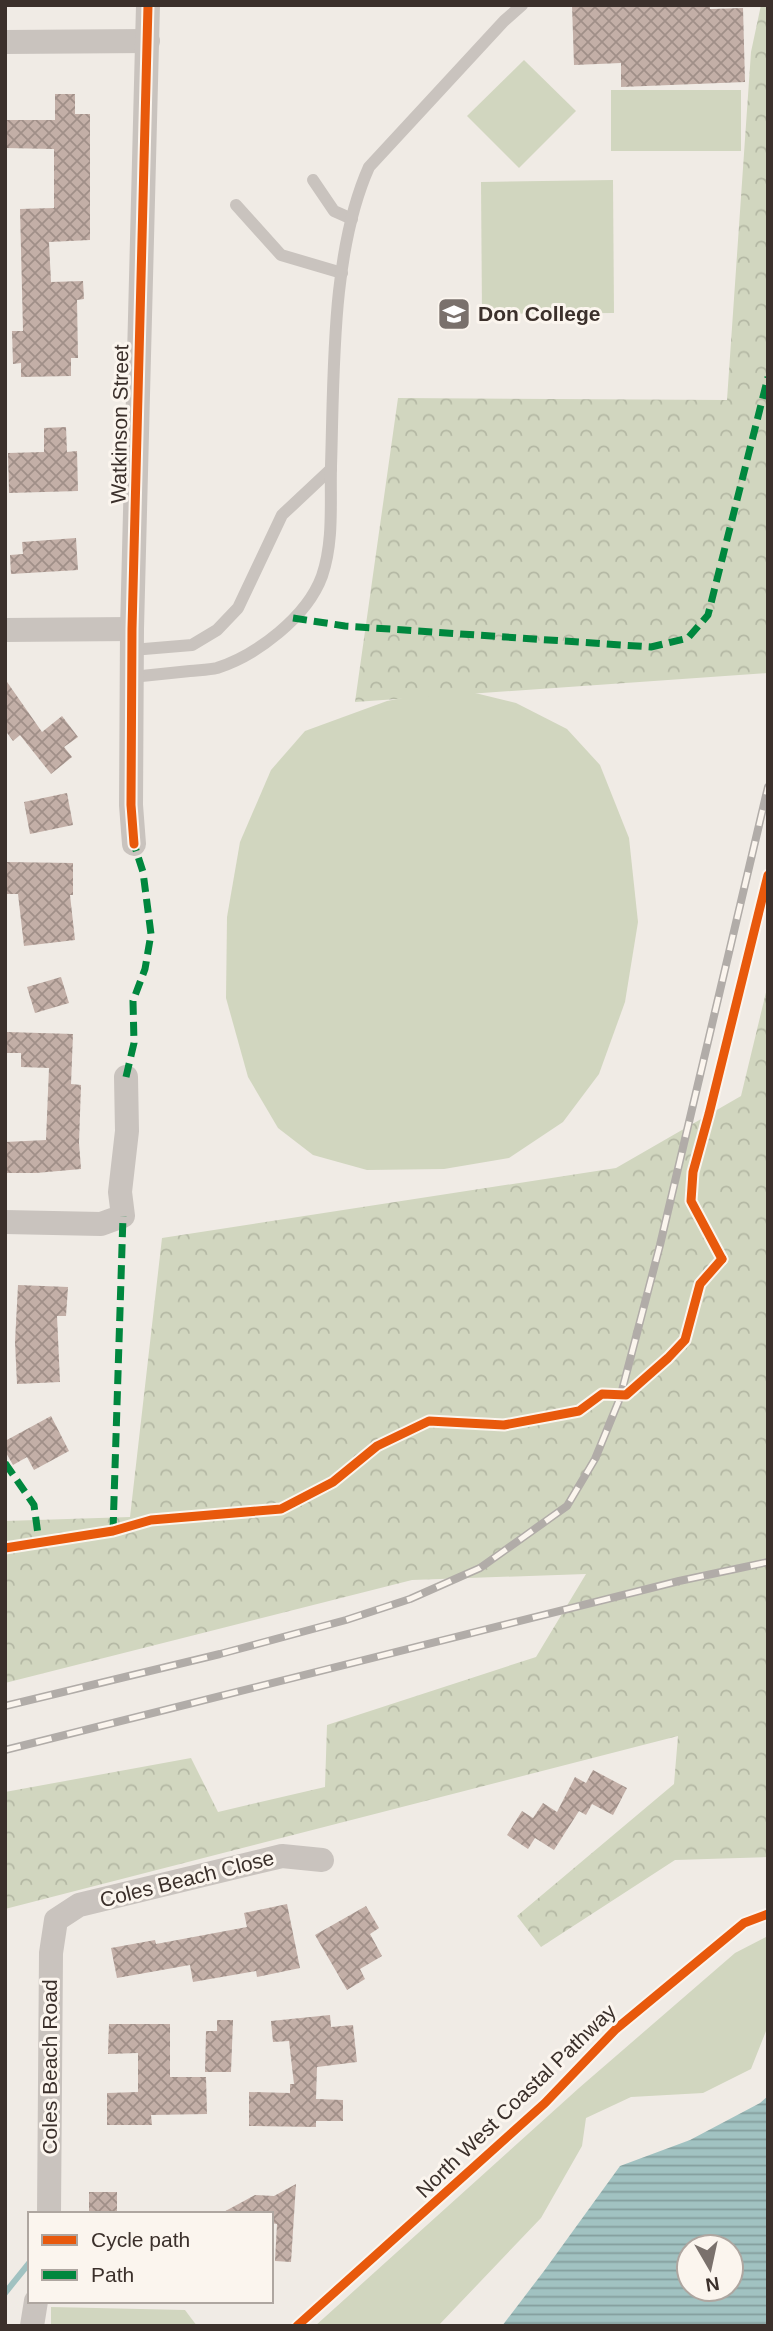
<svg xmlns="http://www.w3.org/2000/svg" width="773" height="2331" font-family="Helvetica,sans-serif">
	<defs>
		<pattern id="forest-crowns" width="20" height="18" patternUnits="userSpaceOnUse" patternTransform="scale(1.75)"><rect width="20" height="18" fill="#d1d6bf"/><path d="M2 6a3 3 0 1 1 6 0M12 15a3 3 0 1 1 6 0" fill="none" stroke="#b4b8a4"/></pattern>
		<pattern id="water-rules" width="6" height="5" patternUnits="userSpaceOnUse" patternTransform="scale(1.75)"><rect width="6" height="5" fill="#a1c2c1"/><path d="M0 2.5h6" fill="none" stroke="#849e9d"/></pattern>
		<pattern id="building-cross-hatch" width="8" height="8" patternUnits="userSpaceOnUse" patternTransform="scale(1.75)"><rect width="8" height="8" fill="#c3afa7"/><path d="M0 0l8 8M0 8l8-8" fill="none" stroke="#a08f88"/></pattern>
	</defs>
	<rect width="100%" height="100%" fill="#f0ebe5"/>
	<g fill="#d1d6bf">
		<polygon points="524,60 576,111 519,168 467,116"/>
		<rect x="611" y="90" width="130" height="61"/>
		<polygon points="613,180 614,313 482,314 481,182"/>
		<polygon points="434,692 475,693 516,703 567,729 600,765 629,838 638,922 625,1002 599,1074 563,1122 509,1158 444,1169 367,1170 313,1155 278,1128 248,1077 226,998 227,917 240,842 271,770 305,731 387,701"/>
		<polygon points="768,1936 768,2026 751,2069 703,2093 631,2097 586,2118 582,2146 541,2218 438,2326 315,2326 579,2088 735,1953"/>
		<polygon points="51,2307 185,2310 197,2326 51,2326"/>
	</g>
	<g fill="url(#forest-crowns)">
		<polygon points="761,5 768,5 768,673 355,702 398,398 727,400 751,52"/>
		<polygon points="768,984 768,1857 675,1860 541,1947 517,1916 674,1784 678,1736 5,1909 5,1792 191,1758 218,1812 325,1787 327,1725 536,1657 586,1574 412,1580 5,1683 5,1521 130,1517 162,1238 616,1168 741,1096"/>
	</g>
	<path fill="url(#water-rules)" fill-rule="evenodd" d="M768,2096V2326H502L544,2271L620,2166L690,2140L760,2103ZM689,2247H731V2289H689Z"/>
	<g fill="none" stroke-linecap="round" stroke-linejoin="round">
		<polyline stroke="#a1c2c1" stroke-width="6" points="5,2293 30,2262"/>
	</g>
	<g fill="url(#building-cross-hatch)">
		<polygon points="572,5 710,5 710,9 743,8 745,82 621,87 621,63 574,65"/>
		<polygon points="55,94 75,94 75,114 90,114 90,240 49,242 51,282 83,281 84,299 77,300 78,358 71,358 71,376 21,377 21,363 13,364 12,331 23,331 20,209 54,208 54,149 5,148 5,120 55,120"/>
		<polygon points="66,427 67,452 77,451 78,491 9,493 8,453 44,452 44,428"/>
		<polygon points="76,538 78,570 11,574 10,555 23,554 22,542"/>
		<polygon points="5,679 42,732 62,716 78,737 64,747 72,757 51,774 20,735 13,741 5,730"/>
		<polygon points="67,793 73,825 30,834 24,802"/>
		<polygon points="5,862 73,863 73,895 70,895 75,940 24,946 18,894 5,894"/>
		<polygon points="61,977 69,1003 35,1013 27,987"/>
		<polygon points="7,1032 73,1034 71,1084 81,1085 79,1143 81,1169 36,1173 5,1173 5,1142 46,1140 49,1068 21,1067 21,1053 7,1053"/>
		<polygon points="18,1285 68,1287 66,1316 57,1316 60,1382 17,1384 15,1342"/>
		<polygon points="51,1416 69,1451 34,1470 27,1457 13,1465 5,1451 5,1441"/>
		<polygon points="593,1770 627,1788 613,1815 592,1804 586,1815 579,1811 554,1850 535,1838 528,1849 507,1835 522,1811 533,1818 543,1803 557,1812 575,1777 586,1783"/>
		<polygon points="287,1904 300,1968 257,1977 256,1971 193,1982 190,1965 117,1978 111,1948 155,1940 156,1944 247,1927 244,1913"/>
		<polygon points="366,1906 379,1928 370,1934 382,1956 360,1969 365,1979 347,1990 315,1935"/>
		<polygon points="330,2015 331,2027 353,2025 357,2062 317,2067 316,2099 343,2100 343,2121 316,2121 316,2127 249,2126 249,2092 290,2093 290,2084 294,2084 289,2041 273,2042 271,2021"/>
		<polygon points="217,2020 233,2020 231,2072 205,2072 206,2031 217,2031"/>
		<polygon points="109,2024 170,2024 170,2077 206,2077 207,2114 151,2115 152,2125 107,2125 107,2093 138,2092 138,2053 108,2054"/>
		<polygon points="296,2184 291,2262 275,2261 277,2224 271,2223 271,2214 220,2214 255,2195 274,2196"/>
		<rect x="89" y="2192" width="28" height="22"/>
	</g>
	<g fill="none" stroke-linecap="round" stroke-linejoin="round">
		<g stroke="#c9c3be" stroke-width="12">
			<polyline points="313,180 334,211 352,219"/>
			<polyline points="236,205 281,255 342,273"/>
			<polyline points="132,650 192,645 217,630 238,608 282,515 331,469"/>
			<path d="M132,677C152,675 171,673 190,671C199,670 209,670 217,668C257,655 307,617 322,576C334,541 330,502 331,466C334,373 331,252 369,167L504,21L522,5"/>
		</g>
		<g stroke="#c9c3be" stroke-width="24">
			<polyline points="5,42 148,41"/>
			<polyline points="5,630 132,629"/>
			<polyline points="134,844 131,805 132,629 148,5"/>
			<polyline points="5,1222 101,1224 123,1216 120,1192 127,1131 126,1077"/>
			<polyline points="49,2214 51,1953 56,1920 79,1905 282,1856 322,1860"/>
			<polyline points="32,2326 36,2301"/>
		</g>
		<defs>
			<g id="rail">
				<polyline points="5,1706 220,1654 346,1620 410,1599 480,1568 567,1506 595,1459 620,1398 660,1245 768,787"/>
				<polyline points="5,1750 679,1581 768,1562"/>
			</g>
		</defs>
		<use href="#rail" stroke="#b1aca8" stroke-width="8"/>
		<use href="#rail" stroke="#fbf5ee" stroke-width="5" stroke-dasharray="16" stroke-linecap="butt"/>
		<g stroke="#00873e" stroke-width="7" stroke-dasharray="14 7" stroke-linecap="butt">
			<polyline points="293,618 345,626 651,647 688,638 708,615 768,377"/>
			<polyline points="126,1077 134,1043 133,1001 145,969 151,934 143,872 134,844"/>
			<polyline points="5,1463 34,1505 39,1542"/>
			<polyline points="113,1531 123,1216"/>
		</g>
		<defs>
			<g id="cycleway">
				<polyline points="134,844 131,805 132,629 148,5"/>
				<polyline points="722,1259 691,1201 693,1172 709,1114 768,875"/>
				<polyline points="5,1548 113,1531 151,1520 281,1509 333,1482 377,1446 429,1421 504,1425 579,1411 602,1394 626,1395 668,1358 685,1340 700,1284 722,1259"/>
				<polyline points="297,2326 545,2103 616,2029 744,1923 768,1914"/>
			</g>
		</defs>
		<use href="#cycleway" stroke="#fbf5ee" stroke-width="13"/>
		<use href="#cycleway" stroke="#e8590c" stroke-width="9"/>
	</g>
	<defs>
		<symbol id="school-square" viewBox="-11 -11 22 22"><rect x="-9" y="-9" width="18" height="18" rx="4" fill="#7a716c" stroke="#fbf5ee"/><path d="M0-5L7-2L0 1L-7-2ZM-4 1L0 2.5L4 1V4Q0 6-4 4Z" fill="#fff"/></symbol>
	</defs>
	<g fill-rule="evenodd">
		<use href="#school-square" x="435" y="295" width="38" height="38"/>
	</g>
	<g text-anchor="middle" stroke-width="6" stroke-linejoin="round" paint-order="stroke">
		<g font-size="21" font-weight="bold" fill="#3b302b" stroke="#fbf5ee" text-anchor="start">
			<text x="478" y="321">Don College</text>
		</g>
		<g font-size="21" fill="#3b302b" stroke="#fbf5ee">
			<text transform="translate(120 424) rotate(-89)" y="7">Watkinson Street</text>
			<text transform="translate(187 1879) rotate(-14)" y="7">Coles Beach Close</text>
			<text transform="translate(50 2067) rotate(-90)" y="7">Coles Beach Road</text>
			<text transform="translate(516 2101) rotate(-44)" y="7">North West Coastal Pathway</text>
		</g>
	</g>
	<rect width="773" height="2331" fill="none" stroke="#3b302b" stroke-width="14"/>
	<rect x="28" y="2212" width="245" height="91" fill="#fbf5ee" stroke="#aea6a0" stroke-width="2"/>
	<rect x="42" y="2235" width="35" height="10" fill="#e8590c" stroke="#aea6a0" stroke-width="2"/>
	<text x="91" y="2247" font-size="21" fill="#3b302b">Cycle path</text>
	<rect x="42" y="2270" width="35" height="10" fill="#00873e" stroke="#aea6a0" stroke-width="2"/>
	<text x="91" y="2282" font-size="21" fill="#3b302b">Path</text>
	<g transform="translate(710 2268) rotate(171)"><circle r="33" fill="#fbf5ee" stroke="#aea6a0" stroke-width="2"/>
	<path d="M0-5L12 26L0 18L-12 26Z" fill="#7a716c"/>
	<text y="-10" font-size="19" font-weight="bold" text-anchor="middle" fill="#3b302b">N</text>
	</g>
</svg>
